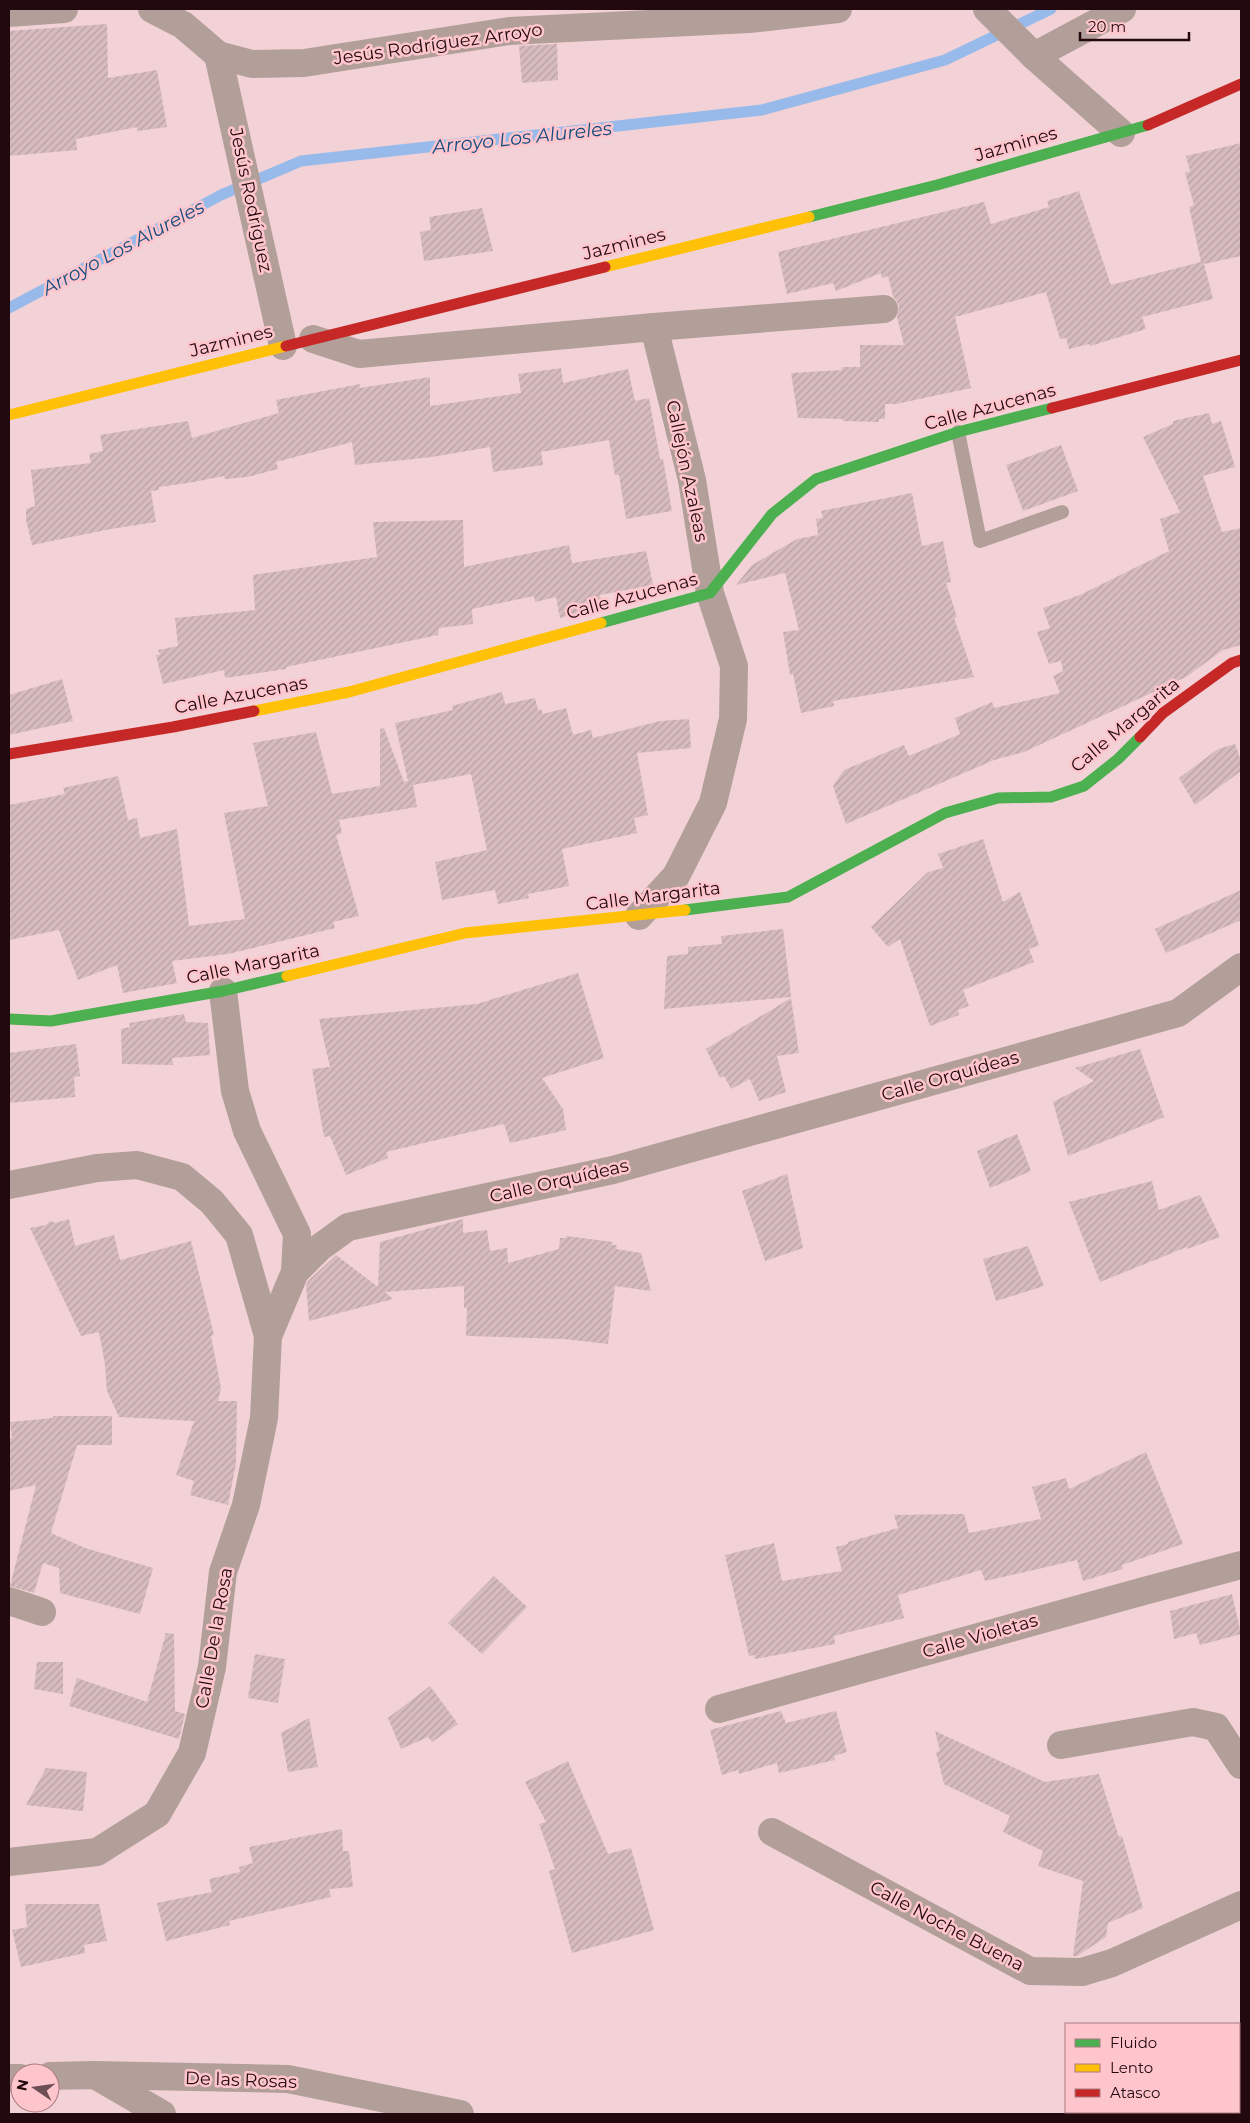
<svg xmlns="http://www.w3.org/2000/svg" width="1250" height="2123" font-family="Montserrat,sans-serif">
	<defs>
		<pattern id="building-hatch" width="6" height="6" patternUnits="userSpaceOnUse" patternTransform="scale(1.25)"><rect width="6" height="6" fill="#d7bcbf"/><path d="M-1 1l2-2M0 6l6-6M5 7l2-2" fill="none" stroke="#b8a0a3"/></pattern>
	</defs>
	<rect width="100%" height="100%" fill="#f2d2d6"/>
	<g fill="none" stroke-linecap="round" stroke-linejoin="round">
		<polyline stroke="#98baea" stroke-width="11" points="9,308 221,195 301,161 762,110 945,60 1051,9"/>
	</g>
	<g fill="url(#building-hatch)">
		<polygon points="107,24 108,78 157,70 167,127 137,131 137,127 76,139 77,150 9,156 9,31"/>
		<polygon points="557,44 558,80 522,83 519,46"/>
		<polygon points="1241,143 1241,256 1204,264 1213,299 1142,317 1146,329 1090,346 1089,344 1069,349 1066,338 1060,339 1046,292 955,317 971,388 896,404 885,404 885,419 879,419 879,422 843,421 843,419 798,418 791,373 842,370 842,367 860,367 860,345 904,345 897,317 899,307 897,301 893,296 888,276 882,278 881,273 836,291 833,283 787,294 778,252 984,202 991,224 1049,207 1047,201 1079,191 1111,285 1201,262 1189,207 1194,205 1185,173 1190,171 1186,156"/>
		<polygon points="482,208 493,251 424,261 420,232 431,230 429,217"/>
		<polygon points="561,368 563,383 628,369 635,401 649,398 660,459 663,459 672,511 626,519 619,475 615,475 609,440 541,452 543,465 493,472 490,447 432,457 355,465 352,442 276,462 278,469 247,477 225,479 224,476 188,483 159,487 159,490 151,491 156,522 111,529 32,545 26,520 26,509 35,506 31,470 91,463 89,454 103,451 100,435 188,421 192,438 279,413 276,400 360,384 360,388 430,377 430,406 521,393 518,374"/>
		<polygon points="1209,413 1212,424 1221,421 1235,467 1203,476 1222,532 1241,528 1241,645 1223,650 1186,677 1024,752 994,760 846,824 833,786 844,770 904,745 909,756 960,734 955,718 992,702 994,708 1060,693 1053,676 1063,671 1061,661 1049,664 1037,632 1050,628 1043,608 1080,595 1169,551 1160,519 1180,512 1143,437 1173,424 1173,421"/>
		<polygon points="1061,445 1078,491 1023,511 1006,465"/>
		<polygon points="912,493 922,546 943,541 951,582 946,583 957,617 954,618 974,677 833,701 834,706 801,713 793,674 790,675 783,632 799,630 785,573 736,585 752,565 797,539 818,535 816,519 823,518 821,511"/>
		<polygon points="463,520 464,567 569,545 572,563 646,551 653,585 600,595 602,607 560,618 556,597 535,602 534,596 472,609 473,624 439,628 438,635 286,667 286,669 225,678 224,670 163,684 156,655 160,655 158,650 178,646 175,618 255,610 253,575 377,557 373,522"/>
		<polygon points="62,679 73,721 9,735 9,695"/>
		<polygon points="502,692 505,704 535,698 538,710 541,709 543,714 566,708 573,735 591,730 593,738 660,721 689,719 691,748 637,753 648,815 634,818 637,833 562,849 569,886 528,894 529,898 498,904 495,890 442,900 435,862 487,850 471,774 413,785 417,807 339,820 342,833 336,835 359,916 333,922 335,928 228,954 172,961 177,983 123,993 117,965 78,980 59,930 9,940 9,805 65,794 63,788 118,776 128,820 137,818 140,838 177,829 189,926 245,919 224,813 268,806 253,743 316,732 332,794 380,786 380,729 384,728 404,782 408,781 395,723 453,710 452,706"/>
		<polygon points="1235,744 1241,761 1241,771 1195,805 1179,778 1218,749"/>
		<polygon points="983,839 1003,902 1020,892 1039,945 1029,949 1034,962 963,990 969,1006 958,1010 959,1015 930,1026 900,939 888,947 871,927 928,872 943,868 938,854"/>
		<polygon points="1241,890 1241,920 1166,953 1155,929"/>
		<polygon points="783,929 791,997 664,1009 667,956 688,954 688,947 722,944 721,936"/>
		<polygon points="578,973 604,1058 542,1078 563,1109 566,1130 510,1143 504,1124 386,1152 388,1158 346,1175 330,1136 324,1137 312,1069 330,1067 319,1019 477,1004"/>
		<polygon points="791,998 799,1053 777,1056 786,1092 759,1101 750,1079 731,1089 724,1076 720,1078 706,1049"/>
		<polygon points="184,1014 186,1022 208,1023 210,1055 172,1058 173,1065 122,1064 121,1029 130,1027 129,1023"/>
		<polygon points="76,1044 80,1076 74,1077 75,1097 9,1103 9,1053"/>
		<polygon points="1140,1049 1164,1117 1068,1156 1053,1102 1094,1081 1075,1068"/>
		<polygon points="1017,1134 1031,1171 990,1188 977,1151"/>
		<polygon points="787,1174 803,1248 765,1261 742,1191"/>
		<polygon points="1152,1181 1159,1210 1200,1195 1220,1237 1187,1249 1187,1247 1100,1282 1069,1202"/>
		<polygon points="69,1219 75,1246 114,1235 120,1260 191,1241 214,1335 211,1336 221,1388 218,1401 237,1401 236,1463 228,1505 190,1495 194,1481 176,1475 194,1421 119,1417 107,1391 105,1365 99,1332 81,1336 30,1228 46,1225 50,1221 56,1223"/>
		<polygon points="463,1219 463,1233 487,1230 490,1251 507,1248 508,1263 559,1249 560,1238 566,1238 566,1236 613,1242 612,1245 617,1245 616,1249 641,1253 651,1291 615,1286 608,1344 564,1339 466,1336 467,1308 464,1308 464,1286 385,1292 393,1299 309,1321 306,1285 308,1281 336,1255 378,1287 380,1242"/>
		<polygon points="1028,1246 1044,1286 996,1301 983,1259"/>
		<polygon points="53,1416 112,1416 112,1445 77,1445 51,1533 85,1548 153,1568 140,1614 60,1593 59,1568 43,1563 34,1593 10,1586 36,1485 9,1491 9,1439 12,1438 10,1422 53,1418"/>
		<polygon points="1146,1452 1183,1544 1122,1565 1123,1569 1083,1581 1077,1560 985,1581 981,1570 898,1595 904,1618 834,1636 835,1644 755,1659 754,1655 749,1656 725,1555 774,1543 782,1581 842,1571 836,1547 848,1544 848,1542 898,1528 894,1515 964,1514 969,1533 1041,1519 1032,1487 1066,1478 1069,1489"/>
		<polygon points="494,1576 527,1607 482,1654 448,1623"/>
		<polygon points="1232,1594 1241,1634 1200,1645 1196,1633 1174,1639 1170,1611"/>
		<polygon points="166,1633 174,1634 175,1711 185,1714 179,1739 69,1706 77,1678 147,1702"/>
		<polygon points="255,1654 285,1659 278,1703 248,1698"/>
		<polygon points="37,1662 63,1662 63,1694 34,1689"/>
		<polygon points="430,1686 458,1724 432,1742 428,1737 401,1749 388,1718"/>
		<polygon points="781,1711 786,1723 836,1711 847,1752 834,1756 835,1760 779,1773 777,1763 739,1774 738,1770 722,1775 710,1730"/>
		<polygon points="309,1718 318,1767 288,1772 281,1733"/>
		<polygon points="935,1731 1045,1782 1099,1774 1119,1837 1122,1836 1143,1908 1108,1923 1106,1937 1077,1956 1073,1956 1083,1881 1038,1866 1043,1851 1003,1832 1010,1816 944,1784 936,1752 940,1751"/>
		<polygon points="568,1761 608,1854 631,1848 654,1930 572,1953 549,1871 555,1869 539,1824 546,1822 525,1782"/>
		<polygon points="46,1768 87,1772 83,1811 26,1805"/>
		<polygon points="342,1829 343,1851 349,1851 353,1887 329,1889 331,1897 229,1921 230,1925 166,1941 157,1903 212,1892 209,1879 240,1872 239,1867 253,1863 249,1847"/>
		<polygon points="25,1904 99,1904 107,1941 84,1945 85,1953 21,1967 12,1930 27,1927"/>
	</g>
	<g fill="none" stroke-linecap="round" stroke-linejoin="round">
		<polyline stroke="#b29f99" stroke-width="14" points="958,432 980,541 1062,512"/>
		<g stroke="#b29f99" stroke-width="28">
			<polyline points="152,9 183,25 218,55 252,64 304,63 509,31 749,19 838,9"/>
			<polyline points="987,9 1034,56 1121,133"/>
			<polyline points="9,13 64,9"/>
			<polyline points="218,55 283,346"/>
			<polyline points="1034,56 1122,9"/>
			<polyline points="313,339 359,354 654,327 884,309"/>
			<polyline points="639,916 676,876 713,803 733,719 734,666 710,593 692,480 654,327"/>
			<polyline points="223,991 235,1091 247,1131 297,1234 295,1272"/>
			<polyline points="9,1185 97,1168 137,1165 182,1177 212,1202 239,1235 268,1336 264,1418 246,1505 223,1572 212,1667 192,1753 157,1814 97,1852 9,1862"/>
			<polyline points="268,1336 295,1272 319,1248 348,1227 613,1170 1178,1013 1241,967"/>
			<polyline points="9,1601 42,1612"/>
			<polyline points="719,1709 1144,1591 1241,1565"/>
			<polyline points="1061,1745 1193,1722 1216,1727 1241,1765"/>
			<polyline points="772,1832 1030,1971 1082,1972 1112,1963 1241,1905"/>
			<polyline points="50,2076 94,2075 288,2079 460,2114"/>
			<polyline points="98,2077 162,2114"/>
			<polyline points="9,2078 20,2078"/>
		</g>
		<g stroke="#4caf50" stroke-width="11">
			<polyline points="809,217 937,185 1148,125"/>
			<polyline points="601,623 710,593 772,514 816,479 958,432 1052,408"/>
			<polyline points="685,910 788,897 945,813 998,798 1051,797 1084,786 1118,759 1140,737"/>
			<polyline points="9,1019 51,1021 223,991 287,976"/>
		</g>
		<g stroke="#ffc107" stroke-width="11">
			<polyline points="605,267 809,217"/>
			<polyline points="9,415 286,346"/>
			<polyline points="254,711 349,692 601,623"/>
			<polyline points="287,976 465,933 685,910"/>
		</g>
		<g stroke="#c62828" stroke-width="11">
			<polyline points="1148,125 1241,84"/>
			<polyline points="286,346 605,267"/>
			<polyline points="1052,408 1241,360"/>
			<polyline points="1140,737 1163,713 1232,663 1241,660"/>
			<polyline points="9,754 173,727 254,711"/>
		</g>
	</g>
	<g text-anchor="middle" stroke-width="5" stroke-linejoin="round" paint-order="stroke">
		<g font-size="18" fill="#22090e" stroke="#ffc5cc">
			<text transform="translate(438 44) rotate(-8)" y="6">Jesús Rodríguez Arroyo</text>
			<text transform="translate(1016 144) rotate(-16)" y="6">Jazmines</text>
			<text transform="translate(251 200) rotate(78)" y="6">Jesús Rodríguez</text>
			<text transform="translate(624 244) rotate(-14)" y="6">Jazmines</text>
			<text transform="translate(231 341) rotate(-14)" y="6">Jazmines</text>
			<text transform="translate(990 407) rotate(-15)" y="6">Calle Azucenas</text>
			<text transform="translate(687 471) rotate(78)" y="6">Callejón Azaleas</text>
			<text transform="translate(632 596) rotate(-15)" y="6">Calle Azucenas</text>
			<text transform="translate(241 695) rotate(-11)" y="6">Calle Azucenas</text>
			<text transform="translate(1125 725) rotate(-40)" y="6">Calle Margarita</text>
			<text transform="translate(653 896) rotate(-7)" y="6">Calle Margarita</text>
			<text transform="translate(253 964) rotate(-12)" y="6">Calle Margarita</text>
			<text transform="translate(950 1076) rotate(-16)" y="6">Calle Orquídeas</text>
			<text transform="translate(559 1181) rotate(-13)" y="6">Calle Orquídeas</text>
			<text transform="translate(980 1636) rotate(-16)" y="6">Calle Violetas</text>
			<text transform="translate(214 1638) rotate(-80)" y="6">Calle De la Rosa</text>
			<text transform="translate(947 1926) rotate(28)" y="6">Calle Noche Buena</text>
			<text transform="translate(241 2080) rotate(2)" y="6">De las Rosas</text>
		</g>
		<g font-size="19" font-style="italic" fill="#134c80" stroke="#ffc5cc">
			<text transform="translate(522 137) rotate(-6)" y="7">Arroyo Los Alureles</text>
			<text transform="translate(123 247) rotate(-28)" y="7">Arroyo Los Alureles</text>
		</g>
	</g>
	<rect width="1250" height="2123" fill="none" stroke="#22090e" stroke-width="20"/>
	<rect x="1065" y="2023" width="175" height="90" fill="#ffc5cc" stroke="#a77a80"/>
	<rect x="1075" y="2039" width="25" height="8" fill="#4caf50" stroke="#a77a80"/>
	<text x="1110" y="2048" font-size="15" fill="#22090e">Fluido</text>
	<rect x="1075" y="2064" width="25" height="8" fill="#ffc107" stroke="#a77a80"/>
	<text x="1110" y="2073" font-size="15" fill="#22090e">Lento</text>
	<rect x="1075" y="2089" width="25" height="8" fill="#c62828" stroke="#a77a80"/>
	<text x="1110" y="2098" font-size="15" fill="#22090e">Atasco</text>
	<g transform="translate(35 2088) rotate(283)"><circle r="24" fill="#ffc5cc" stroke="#a77a80"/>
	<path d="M0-4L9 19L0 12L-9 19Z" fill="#6b4f54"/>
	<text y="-8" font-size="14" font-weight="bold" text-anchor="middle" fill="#22090e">N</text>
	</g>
	<path d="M1080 32v8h109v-8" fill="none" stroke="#22090e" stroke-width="2.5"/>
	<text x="1088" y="32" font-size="15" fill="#22090e" stroke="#ffc5cc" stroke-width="4" paint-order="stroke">20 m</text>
</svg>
